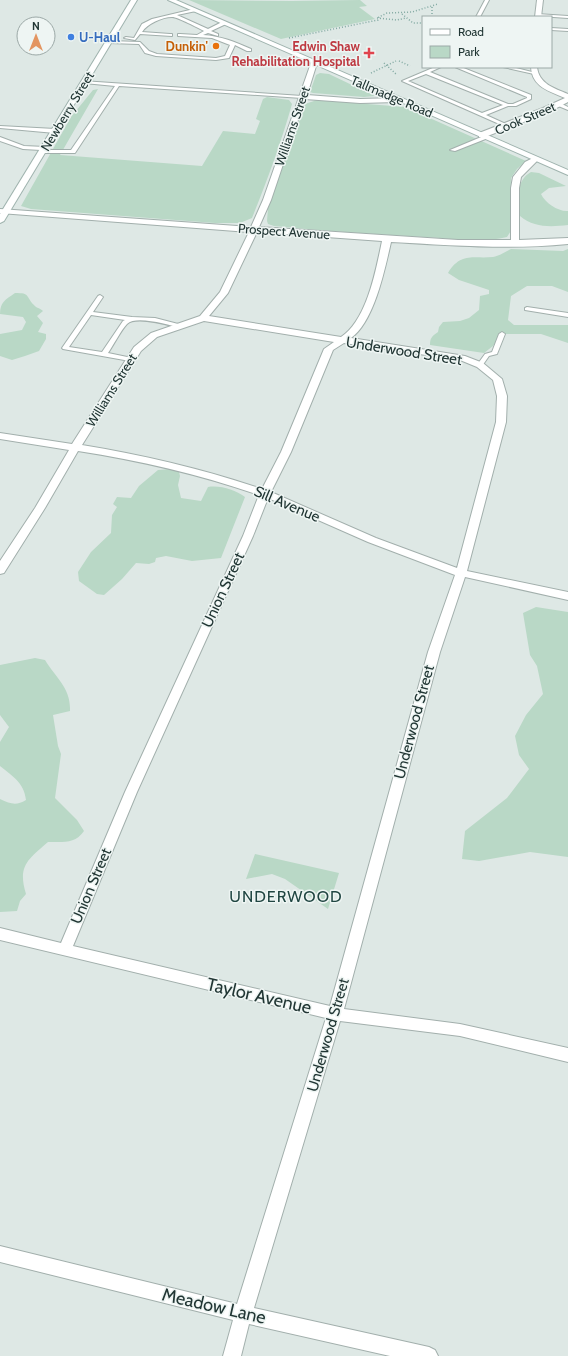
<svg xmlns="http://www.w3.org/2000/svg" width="568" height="1356" font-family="Cabin,sans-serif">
	<rect width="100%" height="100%" fill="#dee8e5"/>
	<g fill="#b9d8c6">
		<polygon points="189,0 292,1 360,0 367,6 359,7 375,19 281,39"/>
		<polygon points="320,73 329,74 375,96 364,97 313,93 310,92 316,75"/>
		<path d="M98,89L60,155L202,166L223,131L255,134L260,121L256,119L263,99L267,97L289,100L292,104C281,143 267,181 252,218L240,223H215L31,209L21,206L71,117L93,90Z"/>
		<path d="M317,100L405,107L526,161L517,169L511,178L510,201L512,229L507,237C480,244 451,238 424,237C374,234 324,231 274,226L268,224L267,221L268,208L305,104Z"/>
		<path d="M531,172L539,173L566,186L549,188L541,194C545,203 559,212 568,211V225C551,227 534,228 520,216C516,202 516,180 531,172Z"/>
		<path d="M511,249L563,251L568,249V292L552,286H527L511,296L508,320L514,325H568V343L541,334H502L493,346L484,353L430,345C430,338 432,336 438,332L439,327L443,322L460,321L469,318L479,310L480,296L489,294V290L459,280L448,273C461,252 473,259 493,257C499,256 505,252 511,249Z"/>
		<path d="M15,293C31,293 25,296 34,305C36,308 40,308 43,311L37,316L43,323L38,332L46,334V339L39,351L25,356L12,360L0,356V334L22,330L26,322L23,317L0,314C0,302 5,300 15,293Z"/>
		<path d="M170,469L179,472L180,476L178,485L181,498L201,501L208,487C221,485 235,490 245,497L221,558L192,561L166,556L156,558L155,562L149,564L136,563L122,579L104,595L97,594L79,581L78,572L91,552L111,533L112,515L117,507L113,504L117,497L131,498L139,486L158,470Z"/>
		<polygon points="536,607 568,612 568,857 530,852 479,861 462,859 465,831 507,798 529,769 519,755 515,736 526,715 543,694 537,666 530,655 523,613"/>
		<path d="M35,658L45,660C56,678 71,688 70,711L53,715L58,746L61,754L55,798L77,820L84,831C75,844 63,842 48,842C29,859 17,865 26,894L20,901L17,911L0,912V799C11,804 16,806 26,800C24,782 12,776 0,766V742L9,727L0,715V665Z"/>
		<polygon points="255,854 339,873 328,909 285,879 272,874 246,879"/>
	</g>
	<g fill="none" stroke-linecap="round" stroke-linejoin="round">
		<defs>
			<g id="lane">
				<polygon points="485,0 489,0 480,17 476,17"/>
				<path d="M194,9H196V11L177,15L208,29L222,22H226V24L211,31L218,34V36L208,33L203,35C221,36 235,42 251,49V51H247L235,45L229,58L216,60L156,56L145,53L139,44L109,43L107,42L109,41L140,42L149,51L157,54L216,58L225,56L230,45L212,38L178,36V34H180L197,35L204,31C198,28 178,17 172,17C162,17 147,24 142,32L170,34H172V36L140,34L135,40L124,38L126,37L134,38L142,24L152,19Z"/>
				<polygon points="537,14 568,16 568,18 539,16 537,16"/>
				<polygon points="551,28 568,29 568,31 551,30"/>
				<path d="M435,67H441L430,72L508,104H513L527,98V97L455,67H461L531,95V99L516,106H508L486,115L508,125V127H506L402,81ZM426,74L503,105L482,113L408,81Z"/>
				<polygon points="503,67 512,67 536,73 534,74"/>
				<polygon points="82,81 302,96 304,97 302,98 119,86 75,153 43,153 41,152 41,150 23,149 0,141 0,137 24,146 45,147 47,150 71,150 115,86 84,83 82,83"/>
				<polygon points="556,103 560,103 568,107 568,110 556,105"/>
				<polygon points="0,126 55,129 58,131 55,133 0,128"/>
				<polygon points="486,135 488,136 488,138 455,151 450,150"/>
				<path d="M100,295L103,297L93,312L132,317L155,318L182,325L183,326L180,328C169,325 136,315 127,324C121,330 113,346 108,353L132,358L133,359L130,361L63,349L62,348L98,296ZM91,315L125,320L123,321L102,352L69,347Z"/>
				<polygon points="527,307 568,313 568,317 525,310 525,308"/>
				<polygon points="502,332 505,334 497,354 489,356 482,366 478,366 477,365 485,354 492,352 499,334"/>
			</g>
			<g id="street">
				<polygon points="537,0 543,0 541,17 535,17"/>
				<path d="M314,61L317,63L307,95L360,99L397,98L401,100L397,102L360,103L305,99L271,200L259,227L458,240H511V188L513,177L525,162L535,157L539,159L521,177L519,188V240L568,238V244C509,250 449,245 391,242C385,269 374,322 351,338L465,356L483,363L502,379L507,396L506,422L467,571L568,592V600L465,577L440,652L344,1009L460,1024L568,1048V1062L460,1036L340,1021L254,1308L429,1347L435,1350L438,1356H390L249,1324L241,1356H223L233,1320L0,1262V1246L237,1304L326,1018L0,940V928L61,943L125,792L243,536L259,495C198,474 142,461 78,451L45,508L4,573L0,574V561L35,508L69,450L0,439V433L72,444L134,347L151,333L200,316L220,292L249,232L0,213V209L251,227L263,200L311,63ZM257,232L382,241C376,270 367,320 341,337L209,316L228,293ZM204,321L334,342L324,349L281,452L262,489C203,469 143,455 82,445L141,351L157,337ZM344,343L460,360L477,367L493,380L497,396L496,422L457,568L376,538L271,492L291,452L333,350ZM268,498L368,542L455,575L428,652L330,1006L73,946L137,792L253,536Z"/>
				<path d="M531,67H537C539,84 554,88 568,94V102L549,112L485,137H479V133L543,108L565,98C549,91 532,87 531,67Z"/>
			</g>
			<g id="secondary">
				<polygon points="131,0 137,0 4,221 0,223 0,214"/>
				<polygon points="168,0 176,0 568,170 568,175"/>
			</g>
		</defs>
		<use href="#lane" stroke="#a2afac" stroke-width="2"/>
		<use href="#street" stroke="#a2afac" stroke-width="2"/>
		<use href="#secondary" stroke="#9fb3ae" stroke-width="2"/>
		<g stroke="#82a9a2" stroke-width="1.5" stroke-dasharray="1 2" stroke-linecap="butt">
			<polyline points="432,7 432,17"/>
			<polyline points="402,14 413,23 423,23"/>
			<polyline points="377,18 397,20 406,18"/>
			<polyline points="289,38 378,20 379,17 387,13 412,12 438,4"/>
			<polyline points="399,61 410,66"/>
			<polyline points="384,63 397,75"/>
			<polyline points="371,73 396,61"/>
		</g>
		<use href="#lane" fill="#fff" fill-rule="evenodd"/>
		<use href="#street" fill="#fff" fill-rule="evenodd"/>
		<use href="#secondary" fill="#fff" fill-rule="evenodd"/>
	</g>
	<circle fill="#3f7fe0" stroke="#eef5f3" stroke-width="1.5" cx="71" cy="37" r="4"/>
	<circle fill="#e8710a" stroke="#eef5f3" stroke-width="1.5" cx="216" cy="46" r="4"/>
	<path fill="#e0444e" stroke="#eef5f3" stroke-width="1.5" d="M367 47h4v4h4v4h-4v4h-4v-4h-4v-4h4z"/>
	<g text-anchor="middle" stroke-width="3" stroke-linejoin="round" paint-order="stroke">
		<g font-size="13" font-weight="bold" fill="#366cbe" stroke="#eef5f3" text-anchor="start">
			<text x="79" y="42">U-Haul</text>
		</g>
		<g font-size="13" font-weight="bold" fill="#c56008" stroke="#eef5f3" text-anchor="end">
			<text x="208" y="51">Dunkin'</text>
		</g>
		<g font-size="13" font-weight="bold" fill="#be3a42" stroke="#eef5f3" text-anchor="end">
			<text x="360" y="51">Edwin Shaw<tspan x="360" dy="15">Rehabilitation Hospital</tspan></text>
		</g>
		<g font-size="13" fill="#213634" stroke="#eef5f3">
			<text transform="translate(392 96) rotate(23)" y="5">Tallmadge Road</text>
			<text transform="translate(67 111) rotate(-59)" y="5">Newberry Street</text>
			<text transform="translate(525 118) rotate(-23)" y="5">Cook Street</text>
			<text transform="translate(292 126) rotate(-71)" y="5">Williams Street</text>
			<text transform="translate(284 231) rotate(4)" y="5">Prospect Avenue</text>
			<text transform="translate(111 390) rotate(-58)" y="5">Williams Street</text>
		</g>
		<g font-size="15" fill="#213634" stroke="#eef5f3">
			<text transform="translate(404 351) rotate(9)" y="5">Underwood Street</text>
			<text transform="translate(287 504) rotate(23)" y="5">Sill Avenue</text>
			<text transform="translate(223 590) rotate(-65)" y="5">Union Street</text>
			<text transform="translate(414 722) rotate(-75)" y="5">Underwood Street</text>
			<text transform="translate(91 886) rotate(-67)" y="5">Union Street</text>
			<text transform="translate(328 1035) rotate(-74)" y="5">Underwood Street</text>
		</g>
		<g font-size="16" letter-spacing="1" fill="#204642" stroke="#eef5f3">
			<text x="286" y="902">UNDERWOOD</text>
		</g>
		<g font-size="18" fill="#213634" stroke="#eef5f3">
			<text transform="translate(259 996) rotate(13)" y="6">Taylor Avenue</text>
			<text transform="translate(214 1306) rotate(13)" y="6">Meadow Lane</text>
		</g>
	</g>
	<rect x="422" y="16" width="130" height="52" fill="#eef5f3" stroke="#9ca9a7"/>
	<rect x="430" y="29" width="20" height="6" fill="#ffffff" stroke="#9ca9a7"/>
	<text x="458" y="36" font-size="12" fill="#213634">Road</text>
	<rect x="430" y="46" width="20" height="12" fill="#b9d8c6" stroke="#9ca9a7"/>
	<text x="458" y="56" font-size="12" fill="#213634">Park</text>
	<g transform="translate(36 36)"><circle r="19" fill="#eef5f3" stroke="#9ca9a7"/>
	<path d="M0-3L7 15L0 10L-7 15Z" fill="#e39561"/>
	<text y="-6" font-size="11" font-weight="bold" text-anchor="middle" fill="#213634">N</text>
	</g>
</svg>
